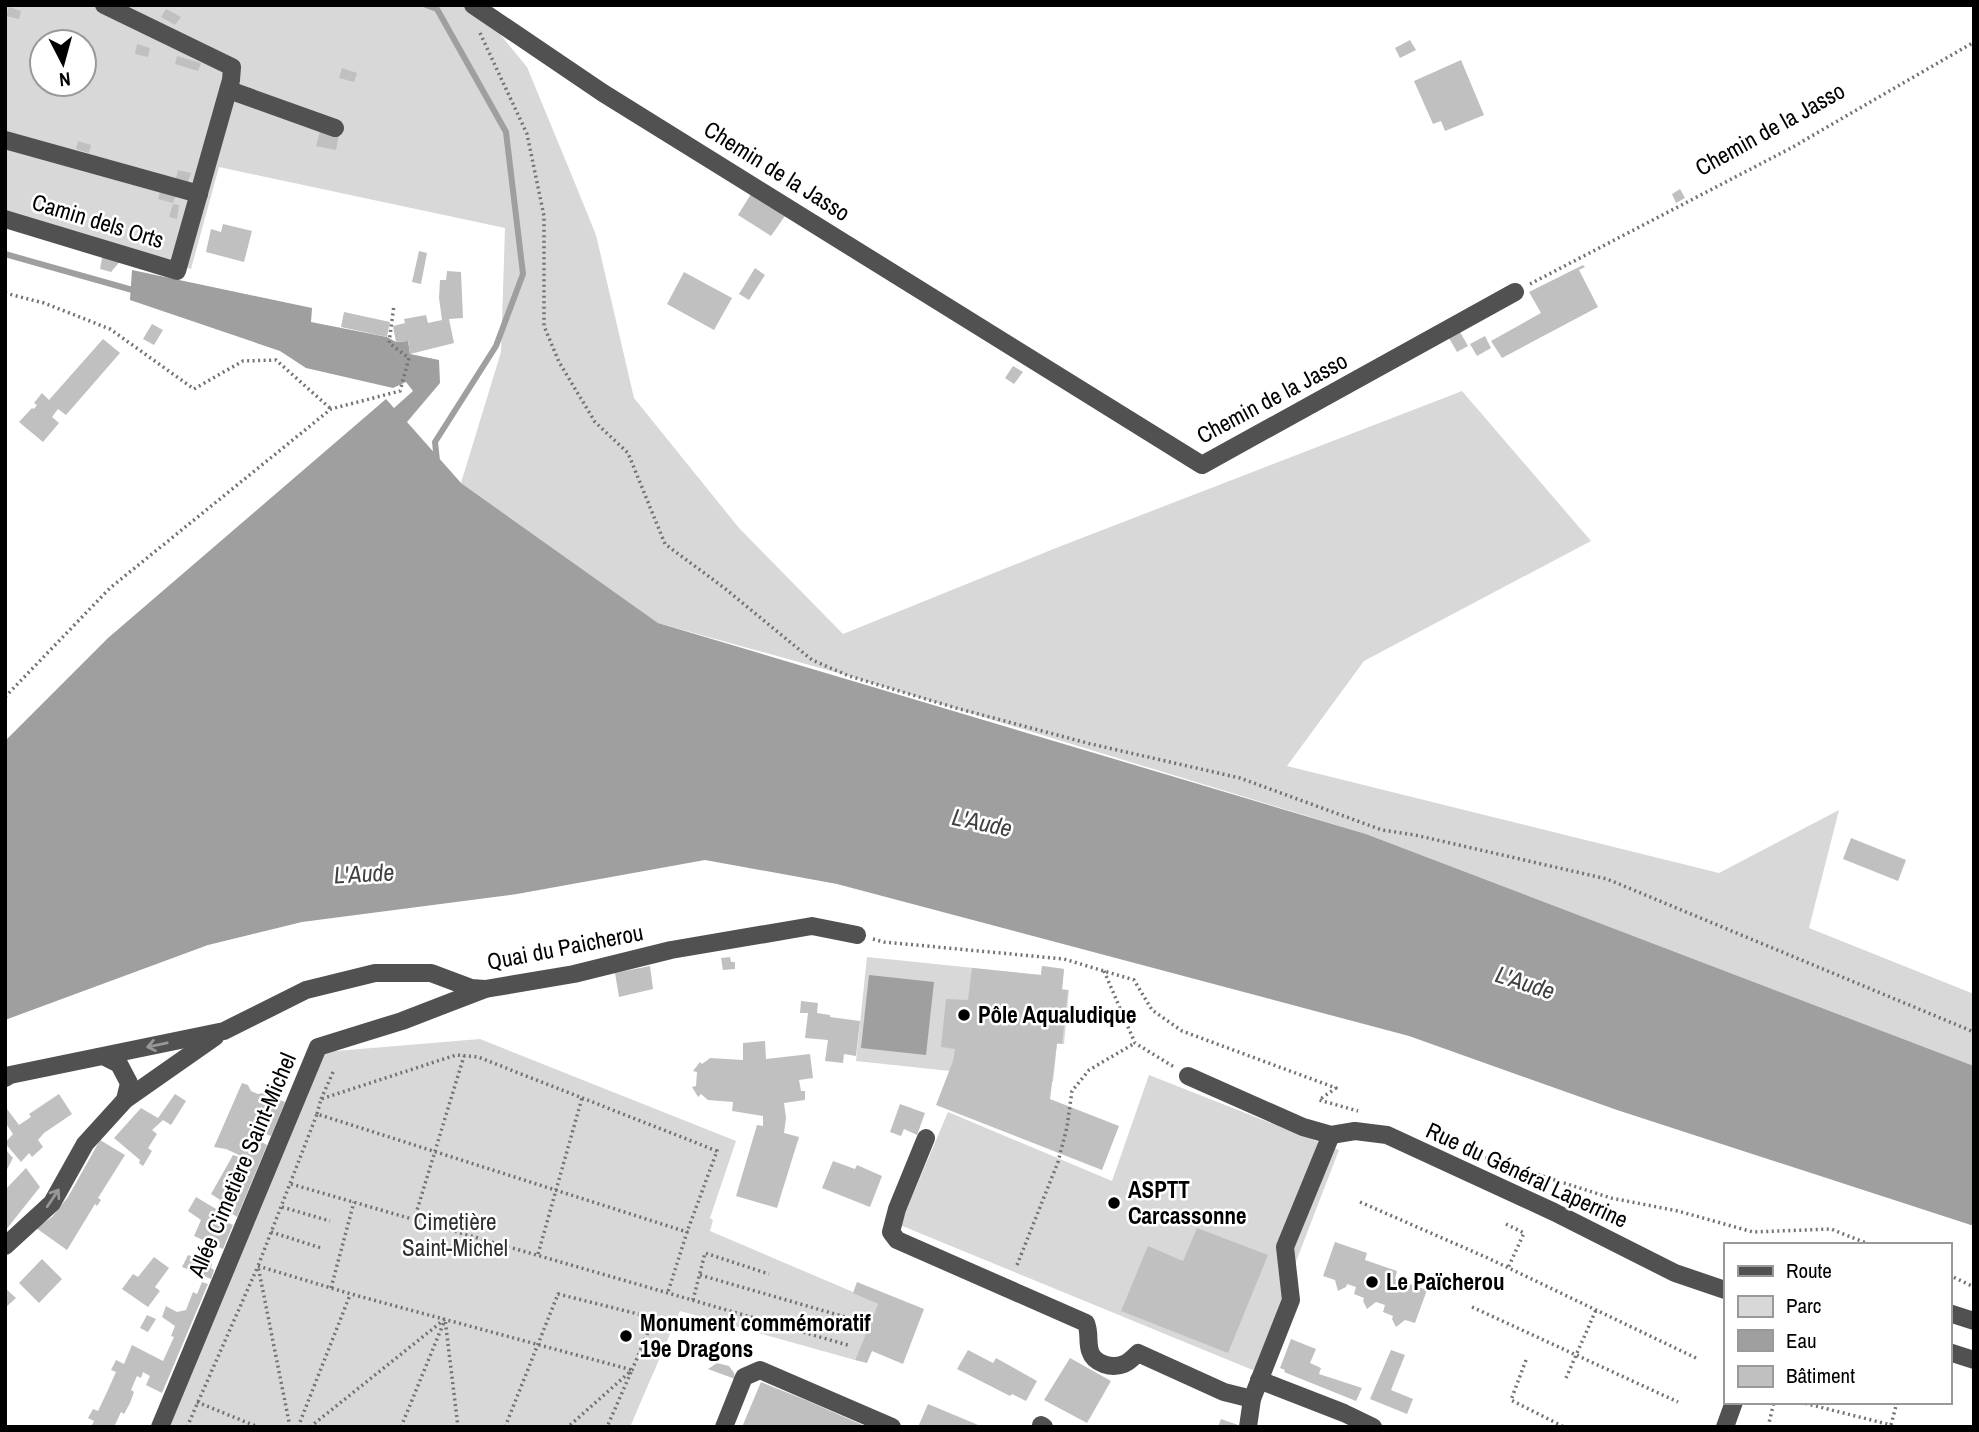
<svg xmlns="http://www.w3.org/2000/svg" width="1979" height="1432" font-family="'Archivo Narrow',sans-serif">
	<rect width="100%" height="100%" fill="#fff"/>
	<g fill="#d8d8d8" fill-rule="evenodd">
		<path d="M5,5H476L527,67L572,176L596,235L634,398L739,528L843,634L1056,548L1462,391L1591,541L1364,661L1287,766L1719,873L1839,810L1809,928L1974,994V1066L1366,834L849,676L658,623L461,483L501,352L505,228L219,167L191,269L5,213ZM42,42H84V84H42Z"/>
		<polygon points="867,957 1041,975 1042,966 1064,969 1062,989 1069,990 1064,1044 1057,1044 1053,1082 856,1061"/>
		<polygon points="480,1039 736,1141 710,1218 713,1220 710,1231 853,1292 878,1304 855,1360 680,1311 630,1427 167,1427 324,1052"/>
		<polygon points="1149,1075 1339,1150 1292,1272 1260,1373 900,1225 948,1112 1112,1181"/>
	</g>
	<g fill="#9f9f9f">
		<polygon points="132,270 312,308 311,322 387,337 396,342 408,341 410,354 439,360 440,383 407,422 461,483 658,623 1366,834 1974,1066 1974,1226 1617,1110 1409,1036 837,884 705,860 517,894 302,922 208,945 5,1020 5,741 108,638 386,399 394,408 413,391 406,382 393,388 306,368 280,351 130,300"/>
		<polygon points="869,975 934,982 926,1055 861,1048"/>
	</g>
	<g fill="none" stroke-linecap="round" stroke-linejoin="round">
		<g stroke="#9f9f9f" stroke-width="6">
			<polyline points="426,5 437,9 506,132 523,274 496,346 435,442 437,461"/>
			<polyline points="5,254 136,291"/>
		</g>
	</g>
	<g fill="#c0c0c0">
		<polygon points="9,7 21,11 19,19 6,16"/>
		<polygon points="166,9 181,17 175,25 161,17"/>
		<polygon points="1410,40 1416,50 1400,58 1395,48"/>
		<polygon points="137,44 150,48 148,57 135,54"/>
		<polygon points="177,56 201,63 198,71 175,64"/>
		<polygon points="1461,60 1484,115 1445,131 1441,121 1433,124 1414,81"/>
		<polygon points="342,68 357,73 354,82 339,78"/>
		<polygon points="320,131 339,135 336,150 316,146"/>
		<polygon points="78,141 91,145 89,153 76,149"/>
		<polygon points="178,170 191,173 188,182 176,178"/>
		<polygon points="161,189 176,194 173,203 158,199"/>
		<polygon points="1680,189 1685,198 1676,203 1672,194"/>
		<polygon points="751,194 785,216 771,236 738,215"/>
		<polygon points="173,204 179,205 177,219 169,217"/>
		<polygon points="223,224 252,231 244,262 206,252 211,229 221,232"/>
		<polygon points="419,251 427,253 421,284 412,282"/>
		<polygon points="103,253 123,258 111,272 100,269"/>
		<polygon points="1583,265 1585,267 1579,270 1598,307 1502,358 1491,341 1541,313 1529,292"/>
		<polygon points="755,268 765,275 749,300 739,294"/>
		<polygon points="447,271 461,272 463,318 449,319 454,343 410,354 408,341 396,342 393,326 405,323 404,319 426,315 428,323 442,320 439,298 440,280 446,280"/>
		<polygon points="684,272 732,298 714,330 667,304"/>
		<polygon points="344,312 390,322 387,337 341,327"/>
		<polygon points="152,324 163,330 154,345 143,339"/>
		<polygon points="1460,332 1468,346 1457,352 1449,338"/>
		<polygon points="1485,336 1491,348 1477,356 1470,344"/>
		<polygon points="103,339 120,353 66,415 58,409 52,417 59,423 43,442 19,422 32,408 34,409 37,405 34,403 42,393 49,400"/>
		<polygon points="1013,366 1023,372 1014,384 1005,378"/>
		<polygon points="1851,838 1906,860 1898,881 1843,859"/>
		<polygon points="730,957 731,962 735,962 735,969 723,970 721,958"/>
		<polygon points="650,966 653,989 619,997 615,973"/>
		<polygon points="1042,966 1064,969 1062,990 1068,990 1062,1044 1057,1043 1050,1099 1119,1126 1102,1170 936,1105 953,1061 955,1049 941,1047 946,999 968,1000 972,968 1041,975"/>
		<polygon points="801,1001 818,1003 817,1013 830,1015 830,1017 860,1021 856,1056 844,1054 843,1063 825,1061 828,1040 805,1038 808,1013 800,1013"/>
		<polygon points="765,1041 766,1059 810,1054 813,1078 799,1080 801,1091 805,1091 805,1100 784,1103 786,1118 784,1133 799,1137 777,1208 736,1196 757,1125 763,1126 763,1116 732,1111 733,1102 708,1100 701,1094 698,1097 692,1087 696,1086 697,1072 693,1071 700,1062 702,1064 710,1058 743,1060 743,1043"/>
		<polygon points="242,1083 248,1085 251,1091 258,1094 263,1093 285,1102 271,1136 261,1132 258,1140 267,1145 237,1217 231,1213 234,1209 211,1194 233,1155 254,1162 226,1149 214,1147"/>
		<polygon points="59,1094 72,1114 44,1133 38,1140 43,1147 32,1157 29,1153 21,1162 5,1143 13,1134 5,1122 5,1110 7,1109 19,1125 31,1117 29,1114"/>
		<polygon points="175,1094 186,1101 171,1125 163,1120 152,1130 157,1134 148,1148 152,1151 143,1166 139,1163 140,1160 114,1138 141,1108 158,1118"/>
		<polygon points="900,1104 925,1113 917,1135 904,1129 901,1136 890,1132"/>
		<polygon points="100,1140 125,1155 98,1198 101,1200 97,1206 95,1204 67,1250 36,1228 52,1217 68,1197"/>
		<polygon points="5,1149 13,1158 5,1173"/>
		<polygon points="833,1161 855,1169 857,1165 882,1176 870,1207 822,1188"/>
		<polygon points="26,1168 40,1187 5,1231 5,1190"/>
		<polygon points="196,1197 221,1212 219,1218 233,1225 223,1249 194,1236 201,1220 188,1211"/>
		<polygon points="1197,1228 1268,1255 1228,1353 1121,1311 1148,1246 1183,1261"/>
		<polygon points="1335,1242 1367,1253 1365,1260 1397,1271 1395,1279 1427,1290 1415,1323 1405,1320 1396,1327 1392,1319 1393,1316 1383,1312 1385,1305 1376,1302 1367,1309 1363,1301 1364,1298 1354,1294 1356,1287 1347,1284 1346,1287 1338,1291 1335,1280 1323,1276"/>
		<polygon points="188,1255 212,1264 211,1268 214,1270 211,1279 182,1267"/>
		<polygon points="154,1257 169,1268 155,1287 160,1291 148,1307 122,1289 133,1274 138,1277"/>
		<polygon points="42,1259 62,1279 39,1303 19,1283"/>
		<polygon points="202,1282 208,1284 162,1393 146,1385 150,1376 143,1372 141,1378 137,1376 131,1390 134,1392 130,1403 124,1414 121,1412 114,1427 91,1427 94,1421 88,1418 93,1409 98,1411 107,1392 116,1372 111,1370 116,1360 124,1364 132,1345 163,1361 174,1337 171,1336 175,1326 162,1317 166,1306 177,1312 186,1310 193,1292 197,1294"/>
		<polygon points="857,1282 924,1309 903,1364 872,1351 867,1363 855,1360 878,1304 853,1293"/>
		<polygon points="5,1288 16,1298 5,1308"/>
		<polygon points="147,1315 156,1319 148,1332 140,1328"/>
		<polygon points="1291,1339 1316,1349 1310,1363 1321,1368 1319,1374 1362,1388 1356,1401 1284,1372 1285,1370 1280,1368"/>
		<polygon points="968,1350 993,1363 996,1358 1037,1381 1026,1401 1012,1394 1010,1396 957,1369"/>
		<polygon points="1391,1350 1405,1355 1391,1390 1413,1399 1407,1414 1370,1399"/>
		<polygon points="1070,1358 1111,1381 1087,1423 1044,1400"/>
		<polygon points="717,1363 729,1366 734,1373 735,1379 708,1369"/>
		<polygon points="761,1382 808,1401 867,1427 742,1427"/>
		<polygon points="928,1404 983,1427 918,1427"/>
		<polygon points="1221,1419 1241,1426 1241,1427 1218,1427"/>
	</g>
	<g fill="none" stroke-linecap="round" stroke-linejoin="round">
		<g stroke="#737373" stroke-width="3.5" stroke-dasharray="2 3.5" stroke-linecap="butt">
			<polyline points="480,33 527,134 544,216 544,326 559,362 595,422 628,453 665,544 723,587 812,660 849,676 956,708 1091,744 1240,778 1382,830 1415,835 1607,879 1974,1032"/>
			<polyline points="1530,284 1791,148 1974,42"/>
			<polyline points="5,293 44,303 110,329 194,389 243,361 276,360 331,409"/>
			<polyline points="5,697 110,588 331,409 400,391 409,358 389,343 394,305"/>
			<polyline points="873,939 884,942 1064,959 1134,980 1152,1010 1182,1031 1336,1088 1319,1100 1358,1111"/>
			<polyline points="1104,971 1135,1043 1174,1067"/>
			<polyline points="321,1099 334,1070"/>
			<polyline points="317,1114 321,1099 456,1055 478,1057 717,1151 687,1232"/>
			<polyline points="1480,1156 1611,1198 1678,1211 1753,1232 1831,1229 1871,1245"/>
			<polyline points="291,1184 851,1346"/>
			<polyline points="1360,1202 1490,1259 1698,1359"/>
			<polyline points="282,1207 330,1221"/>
			<polyline points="414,1220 464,1056"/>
			<polyline points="1506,1224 1524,1233 1508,1268"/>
			<polyline points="271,1232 321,1248"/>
			<polyline points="538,1254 582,1098"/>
			<polyline points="1017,1265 1058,1162 1067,1127 1072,1091 1089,1070 1135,1043"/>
			<polyline points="700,1275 859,1321"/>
			<polyline points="1949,1275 1974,1287"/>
			<polyline points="331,1288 354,1202"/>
			<polyline points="693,1300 705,1253 769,1274"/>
			<polyline points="1472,1307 1678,1402"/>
			<polyline points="1526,1360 1511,1400 1564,1427"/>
			<polyline points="1566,1378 1596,1310"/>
			<polyline points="197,1402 258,1427"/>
			<polyline points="1800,1402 1891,1425"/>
			<polyline points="1891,1425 1897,1402"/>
			<polyline points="187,1427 258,1266 351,1294 632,1370 607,1427"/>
			<polyline points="290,1427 258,1266 317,1114 687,1232 668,1292"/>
			<polyline points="298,1427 350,1295"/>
			<polyline points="310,1427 445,1319 458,1427"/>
			<polyline points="401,1427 444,1322"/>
			<polyline points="505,1427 558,1294 654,1318 632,1370 568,1427"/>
			<polyline points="1768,1427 1774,1402"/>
		</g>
		<g stroke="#515151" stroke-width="18">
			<polyline points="473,5 603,93 1202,465 1515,292"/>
			<polyline points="229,90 335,128"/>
			<polyline points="5,140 199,194"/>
			<polyline points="5,219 177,271 231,80 232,67 104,5"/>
			<polyline points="105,1057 119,1064 129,1083 125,1100"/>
			<polyline points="1188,1076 1303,1127 1331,1135 1355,1131 1387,1135 1554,1212 1675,1273 1725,1290"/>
			<polyline points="5,1078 10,1075 224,1031 306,990 375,973 431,973 471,988 485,989 574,974 671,950 812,926 857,935"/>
			<path d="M926,1138L897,1209L891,1232L897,1240L1086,1323C1090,1333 1087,1341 1090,1351C1094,1364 1112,1369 1124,1364C1129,1362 1134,1357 1138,1353L1224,1392L1252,1399"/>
			<polyline points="5,1246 52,1203 85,1144 125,1100 215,1037"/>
			<polyline points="1949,1313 1974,1321"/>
			<polyline points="1949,1352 1974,1360"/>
			<polyline points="1259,1380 1344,1413 1373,1427"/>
			<polyline points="1041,1425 1044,1427"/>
			<polyline points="160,1427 318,1047 402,1021 485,989"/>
			<polyline points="724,1427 744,1377 760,1370 892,1427"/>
			<polyline points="1248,1427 1252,1399 1291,1300 1285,1247 1331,1135"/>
			<polyline points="1725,1427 1734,1402"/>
		</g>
	</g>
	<defs><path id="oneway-shaft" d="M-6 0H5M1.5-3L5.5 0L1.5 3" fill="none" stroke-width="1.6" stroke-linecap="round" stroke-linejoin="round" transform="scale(1.75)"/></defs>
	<g stroke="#979797">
		<use href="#oneway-shaft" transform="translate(157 1045) rotate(168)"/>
		<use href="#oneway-shaft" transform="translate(53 1198) rotate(-56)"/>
	</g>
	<g fill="#000" stroke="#fff" stroke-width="2.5">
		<circle cx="964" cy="1015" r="7"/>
		<circle cx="1114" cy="1203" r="7"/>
		<circle cx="1372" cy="1282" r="7"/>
		<circle cx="626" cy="1336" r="7"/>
	</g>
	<g text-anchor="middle" stroke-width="5" stroke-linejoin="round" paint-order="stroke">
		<g font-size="23" fill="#000" stroke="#fff">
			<text transform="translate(1770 129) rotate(-29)" y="8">Chemin de la Jasso</text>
			<text transform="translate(777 171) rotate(32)" y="8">Chemin de la Jasso</text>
			<text transform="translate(98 221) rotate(17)" y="8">Camin dels Orts</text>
			<text transform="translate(1272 398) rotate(-28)" y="8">Chemin de la Jasso</text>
			<text transform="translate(565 947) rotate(-11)" y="8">Quai du Paicherou</text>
			<text transform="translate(242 1165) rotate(-67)" y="8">Allée Cimetière Saint-Michel</text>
			<text transform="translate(1527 1175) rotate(25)" y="8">Rue du Général Laperrine</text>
		</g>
		<g font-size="23" font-weight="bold" fill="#000" stroke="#fff" text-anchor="start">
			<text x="978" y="1023">Pôle Aqualudique</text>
			<text x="1128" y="1198">ASPTT<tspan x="1128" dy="26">Carcassonne</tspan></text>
			<text x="1386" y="1290">Le Païcherou</text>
			<text x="640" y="1331">Monument commémoratif<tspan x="640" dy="26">19e Dragons</tspan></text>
		</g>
		<g font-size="23" fill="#2f2f2f" stroke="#fff">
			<text x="455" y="1230">Cimetière<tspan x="455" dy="26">Saint-Michel</tspan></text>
		</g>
		<g font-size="24" font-style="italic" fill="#404040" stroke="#fff">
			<text transform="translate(982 823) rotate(12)" y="8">L'Aude</text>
			<text transform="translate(364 874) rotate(-3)" y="8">L'Aude</text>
			<text transform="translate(1525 983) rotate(18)" y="8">L'Aude</text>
		</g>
	</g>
	<rect width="1979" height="1432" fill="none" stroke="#000000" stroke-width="14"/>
	<rect x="1724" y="1243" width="228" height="161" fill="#ffffff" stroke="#999999" stroke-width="2"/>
	<rect x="1738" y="1266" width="35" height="10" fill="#515151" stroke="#999999" stroke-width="2"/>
	<text x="1786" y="1278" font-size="21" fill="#000000">Route</text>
	<rect x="1738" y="1296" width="35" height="21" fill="#d8d8d8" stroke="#999999" stroke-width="2"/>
	<text x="1786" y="1313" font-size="21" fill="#000000">Parc</text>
	<rect x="1738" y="1330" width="35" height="21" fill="#9f9f9f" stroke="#999999" stroke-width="2"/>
	<text x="1786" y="1348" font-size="21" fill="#000000">Eau</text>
	<rect x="1738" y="1366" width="35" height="21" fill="#c0c0c0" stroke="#999999" stroke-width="2"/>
	<text x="1786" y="1383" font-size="21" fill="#000000">Bâtiment</text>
	<g transform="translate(63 63) rotate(174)"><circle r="33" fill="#ffffff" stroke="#999999" stroke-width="2"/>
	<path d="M0-5L12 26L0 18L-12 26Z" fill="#000000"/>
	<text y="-10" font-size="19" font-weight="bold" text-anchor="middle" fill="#000000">N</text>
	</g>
</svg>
